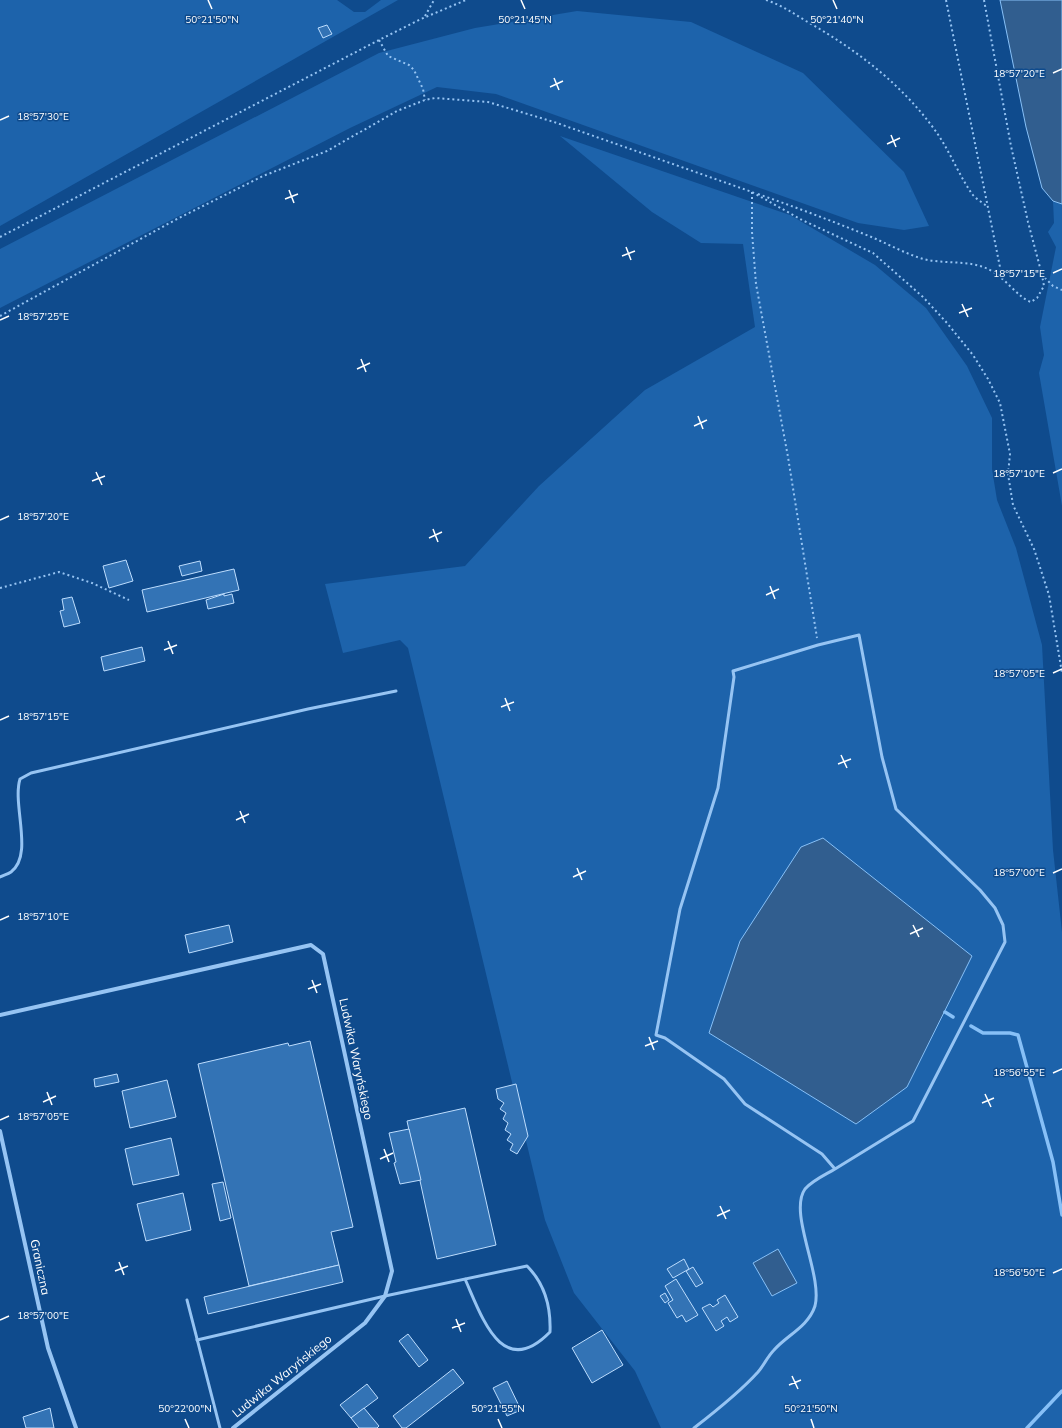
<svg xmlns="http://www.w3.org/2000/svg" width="1062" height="1428" font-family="Mulish,sans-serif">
	<rect width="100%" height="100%" fill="#0f4b8d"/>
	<g fill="#1d63ab">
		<polygon points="0,0 337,0 354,12 365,12 381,0 398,0 0,226"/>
		<polygon points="1000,0 1062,0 1062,506 1039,373 1044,355 1040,327 1056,247 1048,232 1054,223 1053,201 1042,188 1026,127"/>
		<polygon points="577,11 691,22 803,73 904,172 929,226 904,230 858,223 496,94 437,87 350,128 0,308 0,249 379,53 475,28"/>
		<polygon points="560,136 790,215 875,265 926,308 967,366 992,418 992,469 997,500 1016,548 1042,645 1053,850 1062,932 1062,1428 661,1428 635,1371 574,1293 545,1220 408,648 400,640 343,653 325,584 465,566 539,486 645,390 755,327 743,244 701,243 652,212"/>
	</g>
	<g fill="#315e8f" stroke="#87c0f7">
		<polygon points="1000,0 1062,0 1062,204 1053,201 1042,188 1026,127"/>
		<polygon points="823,838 972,956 907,1087 856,1124 709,1033 740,941 801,847"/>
		<polygon points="778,1249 797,1283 772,1296 753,1263"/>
	</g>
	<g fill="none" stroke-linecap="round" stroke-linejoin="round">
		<g stroke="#87c0f7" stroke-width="3.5">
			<polyline points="945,1012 953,1017"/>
			<polyline points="971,1026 983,1033 1010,1033 1018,1035 1053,1162 1062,1215"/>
			<polyline points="1027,1428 1062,1391"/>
		</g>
	</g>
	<g fill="#3373b5" stroke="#bdddfe">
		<polygon points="327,25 332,34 323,38 318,28"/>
		<polygon points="126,560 133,581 109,588 103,566"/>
		<polygon points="200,561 202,571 182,576 179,566"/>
		<polygon points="234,569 239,590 147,612 142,590"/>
		<polygon points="224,594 224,596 232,594 234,603 208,609 206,600"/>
		<polygon points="72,597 80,623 64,627 60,611 64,610 62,599"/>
		<polygon points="142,647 145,661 104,671 101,657"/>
		<polygon points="229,925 233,942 189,953 185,935"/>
		<polygon points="310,1041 353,1227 331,1232 339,1265 249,1286 198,1064 288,1043 289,1046"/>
		<polygon points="117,1074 119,1082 95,1087 94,1079"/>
		<polygon points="167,1080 176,1117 130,1128 122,1091"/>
		<polygon points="516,1084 528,1136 517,1154 510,1150 513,1144 507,1140 511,1134 505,1130 508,1123 503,1119 506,1113 500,1109 504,1103 498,1099 496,1089"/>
		<polygon points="465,1108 496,1245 437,1259 407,1121"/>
		<polygon points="409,1129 421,1180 400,1184 394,1163 396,1162 389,1133"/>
		<polygon points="171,1138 179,1175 133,1185 125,1149"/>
		<polygon points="223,1182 231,1218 220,1221 212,1184"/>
		<polygon points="183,1193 191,1230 146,1241 137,1204"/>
		<polygon points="684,1259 689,1269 673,1278 667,1269"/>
		<polygon points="339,1265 343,1282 208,1314 204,1297"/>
		<polygon points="693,1267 703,1283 696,1287 686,1271"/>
		<polygon points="676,1279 698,1315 686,1322 682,1315 677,1318 668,1303 673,1300 665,1286"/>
		<polygon points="665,1293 669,1300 665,1303 660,1296"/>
		<polygon points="725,1295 738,1317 730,1322 727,1317 721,1321 724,1326 716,1331 702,1308 710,1304 713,1307 719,1303 717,1300"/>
		<polygon points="602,1330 623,1365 592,1383 572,1348"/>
		<polygon points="408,1334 428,1360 419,1367 399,1341"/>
		<polygon points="453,1369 464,1383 406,1428 402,1428 393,1416"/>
		<polygon points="507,1381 521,1410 507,1416 493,1388"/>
		<polygon points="367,1384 378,1398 351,1418 340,1405"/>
		<polygon points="50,1408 54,1428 26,1428 23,1417"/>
		<polygon points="364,1408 379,1426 377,1428 359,1428 351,1418"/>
	</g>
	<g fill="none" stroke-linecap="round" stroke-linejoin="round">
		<g stroke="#96c4f3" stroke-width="2" stroke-dasharray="2 3" stroke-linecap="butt">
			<path d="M766,0C781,5 793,13 806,21C857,50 903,85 937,133C950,152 959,175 972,194C976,199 983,203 988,207"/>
			<polyline points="946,0 1002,277"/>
			<polyline points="984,0 1011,146 1028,222 1042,275 1053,286 1062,290"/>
			<polyline points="425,16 434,0"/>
			<polyline points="379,40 388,56 409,65 414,70 423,89 425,100"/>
			<polyline points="752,192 752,232 756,284 788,457 817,638"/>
			<path d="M758,194C795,207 832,221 869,236C886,243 902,252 920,258C942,265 967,259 988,269C1004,276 1018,298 1031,302L1037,298L1044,286L1042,275"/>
			<polyline points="0,237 379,40 421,19 466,0"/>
			<polyline points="0,316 177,219 263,176 327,151 397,111 425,100 435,98 488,102 554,122 752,192 802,220 873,253 923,297 947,323 973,355 988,379 1000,403 1010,454 1008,474 1013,505 1034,549 1049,595 1062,673"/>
			<polyline points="0,588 59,572 92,583 129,600"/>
		</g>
		<g stroke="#96c4f3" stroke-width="3">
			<path d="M0,877C4,875 8,874 11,872C34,855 12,805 20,779L31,773L308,709L396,691"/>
			<polyline points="187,1300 220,1428"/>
			<path d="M197,1340L385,1296L527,1266C545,1284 551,1307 550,1332C502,1381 482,1317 465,1279"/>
			<path d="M694,1428C716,1411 739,1393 758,1372C764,1365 768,1356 774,1350C787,1335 808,1327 815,1306C823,1275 788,1213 805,1189C813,1180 825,1175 835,1169L822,1154L745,1104L724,1079L665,1038L656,1035L680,909L718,788L734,677L733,671L818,645L859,635L882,757L896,809L980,890L995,908L1003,925L1005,942L913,1121L835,1169"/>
		</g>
		<g stroke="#96c4f3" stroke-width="4">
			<polyline points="0,1015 311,945 323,954 392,1271 385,1296 365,1323 233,1428"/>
			<polyline points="0,1131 48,1348 76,1428"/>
		</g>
	</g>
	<path fill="none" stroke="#fff" stroke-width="1.5" d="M208,0L212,9M521,0L525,9M833,0L837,9M1053,73L1062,69M554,78L559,90M550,87L563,81M0,120L9,116M891,135L896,147M887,144L900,138M289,190L294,203M285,199L298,194M626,247L631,260M622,256L635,251M1053,273L1062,269M962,304L968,317M959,313L972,308M0,320L9,316M361,359L366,372M357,369L370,363M698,416L703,429M694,426L707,420M96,472L102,485M1053,473L1062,469M92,481L105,476M0,520L9,516M433,529L438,542M429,538L442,532M770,586L775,599M766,595L779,589M168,641L173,654M164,650L177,645M1053,673L1062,669M505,698L510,711M501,707L514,702M0,720L9,716M841,755L847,768M838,764L851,759M240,811L245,823M236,820L249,814M577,868L582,880M1053,873L1062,869M573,877L586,871M0,920L9,916M913,925L919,937M910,934L923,928M312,980L317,993M308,989L321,984M649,1037L654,1050M645,1046L658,1041M1053,1073L1062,1069M47,1092L52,1105M985,1094L991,1107M43,1102L56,1096M982,1103L994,1098M0,1120L9,1116M384,1149L389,1162M380,1159L393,1153M720,1206L726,1219M717,1216L730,1210M119,1262L124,1275M115,1271L128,1266M1053,1273L1062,1269M456,1319L461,1332M0,1320L9,1316M452,1328L465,1323M792,1376L798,1389M789,1385L801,1380M185,1419L189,1428M498,1419L502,1428M811,1419L814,1428"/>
	<g text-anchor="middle" stroke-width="3" stroke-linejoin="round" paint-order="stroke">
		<g font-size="12" fill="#fff" stroke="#0f4b8d">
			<text transform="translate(356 1059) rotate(78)" y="4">Ludwika Waryńskiego</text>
			<text transform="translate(40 1267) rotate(78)" y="4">Graniczna</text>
			<text transform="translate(282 1376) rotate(-39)" y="4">Ludwika Waryńskiego</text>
		</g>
	</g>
	<g font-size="10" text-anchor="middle" fill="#fff" stroke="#0f4b8d" stroke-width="3" stroke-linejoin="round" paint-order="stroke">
		<text x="212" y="23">50°21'50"N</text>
		<text x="525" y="23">50°21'45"N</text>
		<text x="837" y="23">50°21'40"N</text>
		<text x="1019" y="77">18°57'20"E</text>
		<text x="43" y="120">18°57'30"E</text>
		<text x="1019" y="277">18°57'15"E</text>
		<text x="43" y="320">18°57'25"E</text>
		<text x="1019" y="477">18°57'10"E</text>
		<text x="43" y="520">18°57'20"E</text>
		<text x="1019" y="677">18°57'05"E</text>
		<text x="43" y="720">18°57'15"E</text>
		<text x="1019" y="876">18°57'00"E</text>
		<text x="43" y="920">18°57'10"E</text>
		<text x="1019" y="1076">18°56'55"E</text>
		<text x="43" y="1120">18°57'05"E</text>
		<text x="1019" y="1276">18°56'50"E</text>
		<text x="43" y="1319">18°57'00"E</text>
		<text x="185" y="1412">50°22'00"N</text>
		<text x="498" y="1412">50°21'55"N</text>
		<text x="811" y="1412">50°21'50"N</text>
	</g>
</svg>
